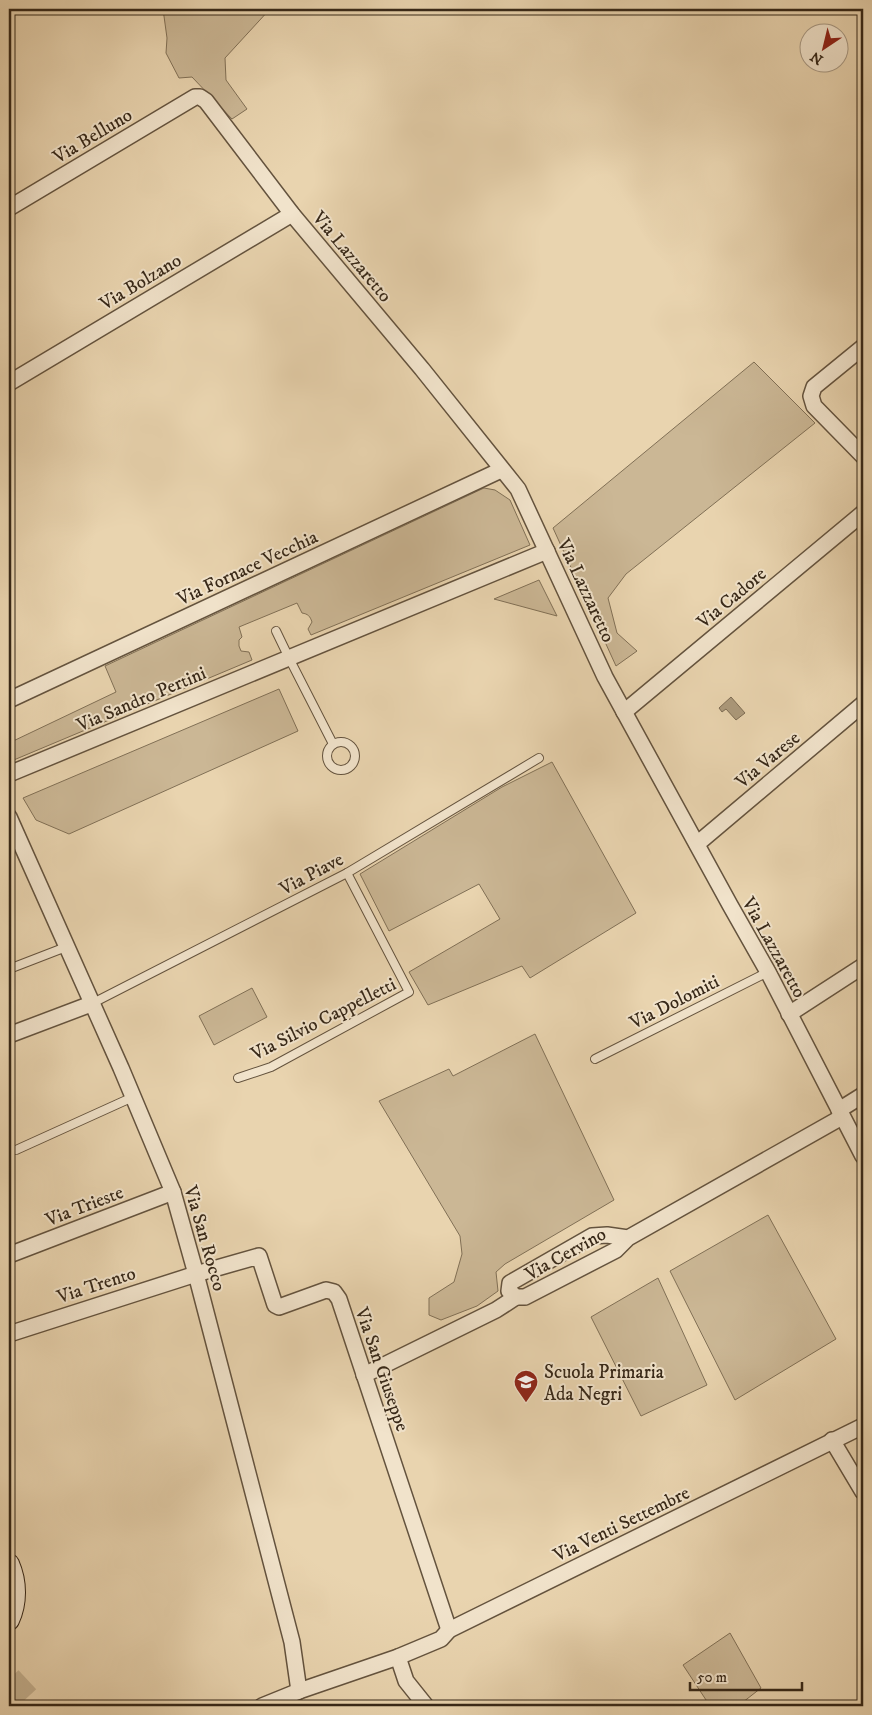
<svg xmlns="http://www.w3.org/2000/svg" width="872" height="1715" font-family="'IM FELL DW Pica',serif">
	<rect width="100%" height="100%" fill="#e9d4af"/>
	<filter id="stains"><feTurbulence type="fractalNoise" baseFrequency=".004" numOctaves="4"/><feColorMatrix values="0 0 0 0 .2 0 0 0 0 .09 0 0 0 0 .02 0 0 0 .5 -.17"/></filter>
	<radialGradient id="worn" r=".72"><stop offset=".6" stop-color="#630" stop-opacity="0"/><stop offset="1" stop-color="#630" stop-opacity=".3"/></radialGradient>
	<g fill="#cbb795" stroke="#817056">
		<polygon points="163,9 270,9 225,58 226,80 247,109 232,119 192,77 179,78 166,53 167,38"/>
		<polygon points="754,362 815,423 626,574 608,598 617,633 637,651 616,666 553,528"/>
		<path d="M484,488L495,490L510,500L530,545L311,635L308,629L312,622C310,616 308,614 302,613L297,603L239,627L242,637L239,640V646L241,651L249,652L252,660L9,762V743L116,692L105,666Z"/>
		<polygon points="539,580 557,616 494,599"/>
		<polygon points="279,689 298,731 69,834 36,820 23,798"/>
		<polygon points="552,762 636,913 530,978 522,966 428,1005 409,972 500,919 479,884 389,931 360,874 502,787"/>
		<polygon points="252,988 267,1017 214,1045 199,1016"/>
		<polygon points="535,1034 614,1200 505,1264 496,1272 498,1291 477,1306 441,1320 429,1315 429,1298 454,1282 462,1254 460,1236 379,1101 449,1069 453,1076"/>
		<polygon points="768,1215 836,1339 735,1400 670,1271"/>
		<polygon points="658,1278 707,1385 641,1416 591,1317"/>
		<polygon points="730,1633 761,1688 738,1706 710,1706 683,1665"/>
	</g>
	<polygon fill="#ac9a7c" stroke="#7d6c54" points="731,697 745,713 736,720 726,709 722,712 719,708"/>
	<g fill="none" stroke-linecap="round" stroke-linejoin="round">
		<polyline stroke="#c5b291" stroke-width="26" stroke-dasharray="26 13" stroke-linecap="butt" points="9,1679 34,1706"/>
		<defs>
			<g id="lane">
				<polyline points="276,631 289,658 333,744"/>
				<circle cx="341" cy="756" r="14"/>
				<polyline points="9,969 66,947"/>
				<polyline points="91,1004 347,873 539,758"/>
				<polyline points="595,1059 768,972"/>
				<polyline points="238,1078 271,1067 409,992 347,873"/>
				<polyline points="16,1150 133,1097"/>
			</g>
			<g id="street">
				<polyline points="9,208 195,97 200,97 206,101 292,214 422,369 518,489 605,677 730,905 768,972 863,1156"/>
				<polyline points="863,347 814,387 811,396 814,406 863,456"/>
				<polyline points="9,383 292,214"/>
				<polyline points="9,700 501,470"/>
				<polyline points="624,712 863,513"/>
				<polyline points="9,774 547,551"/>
				<polyline points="9,817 121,1068 173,1192 196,1274 292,1642 299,1691"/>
				<polyline points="697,844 863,704"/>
				<polyline points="789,1014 863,966"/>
				<polyline points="9,1035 91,1004"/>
				<polyline points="839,1110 863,1095"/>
				<polyline points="628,1238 607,1235 592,1236 510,1283 509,1291 516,1297 525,1297 616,1250 628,1238 842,1117"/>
				<polyline points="9,1255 173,1192"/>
				<polyline points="9,1334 196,1274 259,1256 275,1305 279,1307 326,1290 334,1292 339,1299 449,1630"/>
				<polyline points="364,1375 496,1310 516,1297"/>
				<polyline points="832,1440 863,1492"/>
				<polyline points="398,1657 406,1681 426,1706"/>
				<polyline points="262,1706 299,1691 398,1657 441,1639 449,1630 863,1426"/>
			</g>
			<path id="secondary" d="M9,1564C17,1582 17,1603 9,1620"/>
		</defs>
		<use href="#lane" stroke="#64533e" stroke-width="10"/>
		<use href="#street" stroke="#64533e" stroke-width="18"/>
		<use href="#secondary" stroke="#372818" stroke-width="22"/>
		<use href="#lane" stroke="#f1e3cb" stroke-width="8"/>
		<use href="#street" stroke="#f1e3cb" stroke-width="15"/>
		<use href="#secondary" stroke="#f1e3cb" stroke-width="20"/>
	</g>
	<defs>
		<symbol id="school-pin" viewBox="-11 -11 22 30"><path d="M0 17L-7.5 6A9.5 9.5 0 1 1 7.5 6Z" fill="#8f2418" stroke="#f1e3cb"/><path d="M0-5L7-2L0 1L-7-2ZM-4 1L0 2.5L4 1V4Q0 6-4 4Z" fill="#fff"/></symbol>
	</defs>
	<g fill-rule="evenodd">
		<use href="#school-pin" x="512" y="1368" width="28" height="38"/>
	</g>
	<g text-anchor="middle" stroke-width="4" stroke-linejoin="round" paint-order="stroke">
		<g font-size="19" fill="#372818" stroke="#f1e3cb">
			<text transform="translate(92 135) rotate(-31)" y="7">Via Belluno</text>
			<text transform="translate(353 256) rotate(50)" y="7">Via Lazzaretto</text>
			<text transform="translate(140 281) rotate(-31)" y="7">Via Bolzano</text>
			<text transform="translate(247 567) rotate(-25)" y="7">Via Fornace Vecchia</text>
			<text transform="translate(587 590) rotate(65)" y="7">Via Lazzaretto</text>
			<text transform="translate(731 597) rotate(-40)" y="7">Via Cadore</text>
			<text transform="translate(141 698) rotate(-23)" y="7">Via Sandro Pertini</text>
			<text transform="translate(767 759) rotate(-40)" y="7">Via Varese</text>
			<text transform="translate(311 873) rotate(-28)" y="7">Via Piave</text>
			<text transform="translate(775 947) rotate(61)" y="7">Via Lazzaretto</text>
			<text transform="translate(674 1001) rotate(-27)" y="7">Via Dolomiti</text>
			<text transform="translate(323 1018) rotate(-27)" y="7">Via Silvio Cappelletti</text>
			<text transform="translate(84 1205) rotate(-21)" y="7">Via Trieste</text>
			<text transform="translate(206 1238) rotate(74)" y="7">Via San Rocco</text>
			<text transform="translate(565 1253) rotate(-29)" y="7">Via Cervino</text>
			<text transform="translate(96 1284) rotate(-18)" y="7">Via Trento</text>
			<text transform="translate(383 1369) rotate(71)" y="7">Via San Giuseppe</text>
			<text transform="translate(621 1523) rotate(-26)" y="7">Via Venti Settembre</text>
		</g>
		<g font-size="19" fill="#372818" stroke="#f1e3cb" text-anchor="start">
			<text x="544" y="1378">Scuola Primaria<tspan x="544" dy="22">Ada Negri</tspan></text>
		</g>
	</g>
	<rect width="872" height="1715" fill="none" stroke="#e9d4af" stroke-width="30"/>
	<rect x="10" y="10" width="852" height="1695" fill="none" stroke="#372818" stroke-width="2.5"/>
	<rect x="15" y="15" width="842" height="1685" fill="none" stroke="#372818"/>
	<g transform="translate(824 48) rotate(215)"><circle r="24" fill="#f1e3cb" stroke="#a79883"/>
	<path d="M0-4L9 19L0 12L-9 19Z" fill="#8f2418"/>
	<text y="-8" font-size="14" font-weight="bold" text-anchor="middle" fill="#372818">N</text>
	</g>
	<path d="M690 1682v8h112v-8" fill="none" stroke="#372818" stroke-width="2.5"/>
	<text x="697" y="1682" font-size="15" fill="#372818" stroke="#f1e3cb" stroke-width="4" paint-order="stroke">50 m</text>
	<rect width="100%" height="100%" filter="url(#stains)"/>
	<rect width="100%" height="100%" fill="url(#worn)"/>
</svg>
